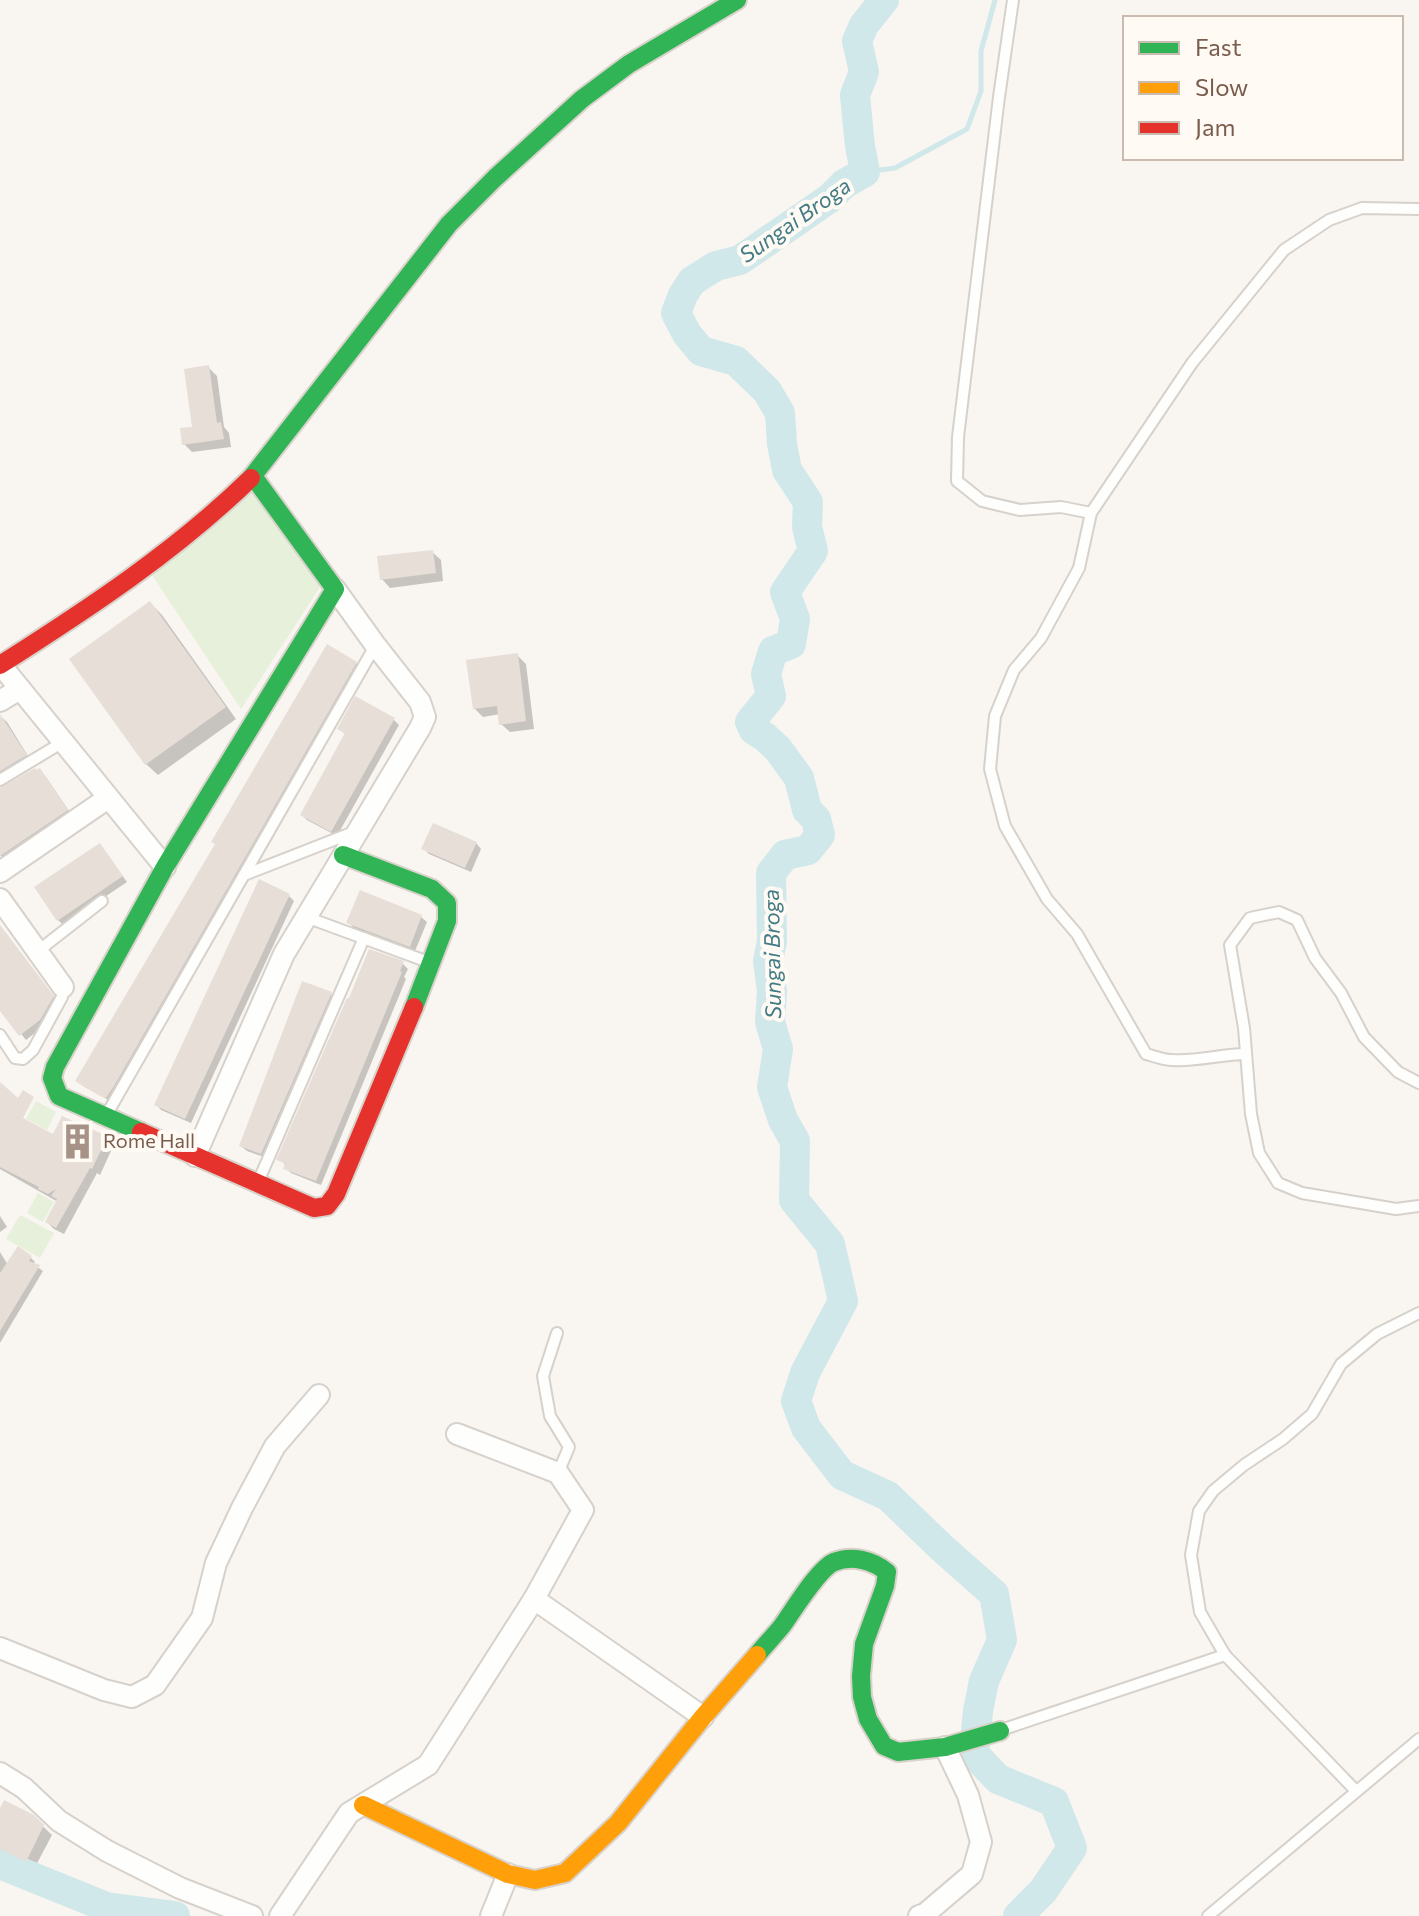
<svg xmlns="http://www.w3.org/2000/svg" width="1419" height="1916" font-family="Commissioner,sans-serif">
	<rect width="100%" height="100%" fill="#f9f5f0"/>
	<g fill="#e7f0db">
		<polygon points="253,490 320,587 241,709 152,575"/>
		<polygon points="36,1101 56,1112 47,1130 26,1119"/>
		<polygon points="38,1193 54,1202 43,1222 27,1213"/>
		<polygon points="20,1215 54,1233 40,1258 6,1239"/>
	</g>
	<g fill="#0003">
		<polygon points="208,367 217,376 224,427 229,433 231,447 192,452 184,444 195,428"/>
		<polygon points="432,552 441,560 443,581 390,588 382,579"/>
		<polygon points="150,603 162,615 236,719 158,775 146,764"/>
		<polygon points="517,655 526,664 534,729 510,732 501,724 500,714 483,717 474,708"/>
		<polygon points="356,663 361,669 112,1102 83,1086 78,1080"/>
		<polygon points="0,716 7,722 31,761 0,782"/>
		<polygon points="394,720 399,725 337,836 307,820 302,815 345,734 339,728"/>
		<polygon points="46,777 73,817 7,862 0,855 0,790"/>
		<polygon points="476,843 481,849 471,872 429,854 424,849"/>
		<polygon points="100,845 127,882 63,925 58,920"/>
		<polygon points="289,896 294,901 191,1123 161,1110 156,1104"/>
		<polygon points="421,917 427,922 415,951 354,928 349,923"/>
		<polygon points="0,926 58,1002 45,1025 26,1040 0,1008"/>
		<polygon points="402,963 408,969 404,977 406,979 321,1185 291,1173 286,1168 287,1166 279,1159"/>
		<polygon points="331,994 336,999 267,1158 247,1151 241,1146"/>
		<polygon points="103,1136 111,1144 109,1148 111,1151 100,1175 97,1173 64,1234 54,1229 47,1222 58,1202 0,1169 0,1145 54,1137"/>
		<polygon points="0,1216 7,1227 0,1232"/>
		<polygon points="0,1252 8,1265 31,1258 35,1262 33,1264 43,1271 0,1343"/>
		<polygon points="0,1812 33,1817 52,1835 34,1869 0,1851"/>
	</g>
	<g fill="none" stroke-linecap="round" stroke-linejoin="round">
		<polyline stroke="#d0e8ea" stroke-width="5" points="865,172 895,168 967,129 981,91 981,51 995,0"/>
		<g stroke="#d0e8ea" stroke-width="30">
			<polyline points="884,0 864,25 857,41 864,72 855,95 860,146 865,172 844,184 830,198 740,260 716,266 692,281 683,295 676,313 687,334 701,351 736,361 767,391 780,413 782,444 787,470 808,502 807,527 813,551 785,592 795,619 791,644 773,651 766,674 771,696 750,722 754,730 765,737 778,749 799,778 807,810 816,819 820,835 808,850 785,855 771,873 772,941 768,961 772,991 770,1022 778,1049 772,1087 783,1120 795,1141 794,1200 830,1244 843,1301 805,1373 796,1401 806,1428 842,1475 888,1496 942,1548 994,1594 1002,1640 984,1681 978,1711 974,1754 998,1779 1054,1802 1072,1848 1043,1891 1018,1916"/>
			<polyline points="0,1864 106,1907 175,1916"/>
		</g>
	</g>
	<g fill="#e6ded7">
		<polygon points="209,365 217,423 221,422 224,439 182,445 180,428 192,427 184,369"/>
		<polygon points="433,550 436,573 380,580 377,556"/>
		<polygon points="150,601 226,707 145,765 69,659"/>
		<polygon points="327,644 357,662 114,1086 106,1098 100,1096 75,1081 215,844 211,842"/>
		<polygon points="518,653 526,721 499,725 497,706 473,709 466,660"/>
		<polygon points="355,696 395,718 331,832 300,815 345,733 337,729"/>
		<polygon points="0,714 27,755 0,771"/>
		<polygon points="35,768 36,770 40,768 68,810 0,856 0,788"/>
		<polygon points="433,823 477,842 465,868 421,849"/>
		<polygon points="100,843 123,876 57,921 34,887"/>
		<polygon points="259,879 290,894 185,1119 154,1105"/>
		<polygon points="360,890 422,915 410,947 346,923"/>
		<polygon points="0,925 54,996 40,1020 19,1036 0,1011"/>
		<polygon points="369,949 404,961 400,971 402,972 316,1181 283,1169 285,1163 276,1160 347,998 349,998"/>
		<polygon points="302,981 332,992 261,1154 239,1146"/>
		<polygon points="0,1082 18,1098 23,1090 34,1097 23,1118 53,1134 62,1116 105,1135 102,1140 105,1142 92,1169 90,1168 56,1228 45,1222 57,1199 51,1196 56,1189 48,1194 38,1189 39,1187 0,1167"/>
		<polygon points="18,1246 32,1256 29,1261 40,1265 0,1331 0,1273"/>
		<polygon points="4,1800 34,1815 44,1825 26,1862 0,1849 0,1808"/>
	</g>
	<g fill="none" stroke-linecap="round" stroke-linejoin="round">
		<defs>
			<g id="lane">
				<polyline points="1013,0 999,97 958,437 957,481 982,501 1020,510 1061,507 1091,513"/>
				<polyline points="0,780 63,742"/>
				<polyline points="244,875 354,832"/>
				<polyline points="306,917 431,963"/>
				<polyline points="38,951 102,901"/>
				<polyline points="0,1035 15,1058 23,1059 33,1050 62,997 63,987"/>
				<path d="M1246,1054C1221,1054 1197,1062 1172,1060C1163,1060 1154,1056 1146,1054L1077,934L1047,899L1005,826L990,769L995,716L1014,670L1041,638L1079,568L1091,513L1192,363L1284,250L1329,220L1362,208L1419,209"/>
				<polyline points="1419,1083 1398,1072 1364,1037 1341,993 1315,958 1297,920 1279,912 1250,918 1230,945 1244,1028 1251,1114 1259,1153 1278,1183 1302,1193 1396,1209 1419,1206"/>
				<polyline points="107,1114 375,646"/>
				<polyline points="258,1182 364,938"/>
				<polyline points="557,1333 543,1376 550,1416 569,1447 558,1473"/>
				<polyline points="1225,1655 1200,1612 1191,1555 1199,1511 1213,1491 1244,1465 1283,1439 1312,1414 1341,1364 1377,1334 1419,1313"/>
				<polyline points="1001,1730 1225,1655 1356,1791"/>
				<polyline points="1208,1916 1419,1739"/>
			</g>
			<g id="street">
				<polyline points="0,664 165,867"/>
				<polyline points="0,701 20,689"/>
				<polyline points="0,872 108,798"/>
				<polyline points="0,899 63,987"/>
				<polyline points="195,1156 284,954 420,728 425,717 420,702 376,646 335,589"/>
				<polyline points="534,1599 703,1717"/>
				<polyline points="0,1648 104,1690 132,1697 155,1685 202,1618 216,1563 242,1508 275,1446 319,1395"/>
				<polyline points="0,1773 24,1788 59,1821 107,1851 180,1888 252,1916"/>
				<polyline points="280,1916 349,1813 428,1765 534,1599 583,1510 558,1473 457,1434"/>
				<polyline points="491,1916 508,1874"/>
				<polyline points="919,1916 925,1914 972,1874 981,1842 968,1795 945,1747"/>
			</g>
			<g id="fast">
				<polyline points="251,478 449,224 495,178 582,99 629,64 737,0"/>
				<polyline points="343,855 432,889 447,903 447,921 414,1007"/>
				<polyline points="141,1132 59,1096 52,1078 55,1067 165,867 335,589 253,476"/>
				<path d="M757,1655C765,1645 774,1636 782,1626C793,1611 818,1569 834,1562C852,1555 872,1560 887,1572L885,1586L864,1644L861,1676L862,1697L868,1719L884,1746L898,1752L945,1747L1000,1731"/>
			</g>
			<polyline id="slow" points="363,1805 508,1874 535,1880 565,1873 618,1823 703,1717 757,1655"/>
			<g id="jam">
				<path d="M0,665C88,609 175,552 251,478"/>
				<polyline points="141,1132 314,1208 327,1206 336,1194 414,1007"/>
			</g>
		</defs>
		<use href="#lane" stroke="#d7d1cb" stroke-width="14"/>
		<use href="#street" stroke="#d7d1cb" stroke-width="24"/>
		<use href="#fast" stroke="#d9d2cb" stroke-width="22"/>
		<use href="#slow" stroke="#d9d2cb" stroke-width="22"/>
		<use href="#jam" stroke="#d9d2cb" stroke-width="22"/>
		<use href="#lane" stroke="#fefefd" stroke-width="10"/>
		<use href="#street" stroke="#fefefd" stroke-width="20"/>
		<use href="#fast" stroke="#30b455" stroke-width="18"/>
		<use href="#slow" stroke="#ff9f0a" stroke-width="18"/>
		<use href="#jam" stroke="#e5322d" stroke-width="18"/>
	</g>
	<defs>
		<symbol id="building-bare" viewBox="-9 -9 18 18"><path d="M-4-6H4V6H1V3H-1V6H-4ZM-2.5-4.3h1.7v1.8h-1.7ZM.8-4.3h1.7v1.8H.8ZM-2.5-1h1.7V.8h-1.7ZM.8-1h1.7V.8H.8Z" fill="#a69286" stroke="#fffaf3" stroke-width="2.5" paint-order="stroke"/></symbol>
	</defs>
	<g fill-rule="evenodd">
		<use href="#building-bare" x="52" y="1116" width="51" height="51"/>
	</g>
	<g text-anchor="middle" stroke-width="8" stroke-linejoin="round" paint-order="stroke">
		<g font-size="20" fill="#7a5c4d" stroke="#fffaf3" text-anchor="start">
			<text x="103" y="1148">Rome Hall</text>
		</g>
		<g font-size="22" font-style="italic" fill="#437c86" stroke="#fffaf3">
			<text transform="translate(795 220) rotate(-35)" y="8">Sungai Broga</text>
			<text transform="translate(772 954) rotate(-91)" y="8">Sungai Broga</text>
		</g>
	</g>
	<rect x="1123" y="16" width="280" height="144" fill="#fffaf3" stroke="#cabbb1" stroke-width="2"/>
	<rect x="1139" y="42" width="40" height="12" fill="#30b455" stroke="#cabbb1" stroke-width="2"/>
	<text x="1195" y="56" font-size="24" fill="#7a5c4d">Fast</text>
	<rect x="1139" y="82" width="40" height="12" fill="#ff9f0a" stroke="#cabbb1" stroke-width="2"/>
	<text x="1195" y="96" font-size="24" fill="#7a5c4d">Slow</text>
	<rect x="1139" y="122" width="40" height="12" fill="#e5322d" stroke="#cabbb1" stroke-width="2"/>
	<text x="1195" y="136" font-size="24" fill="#7a5c4d">Jam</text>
</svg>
